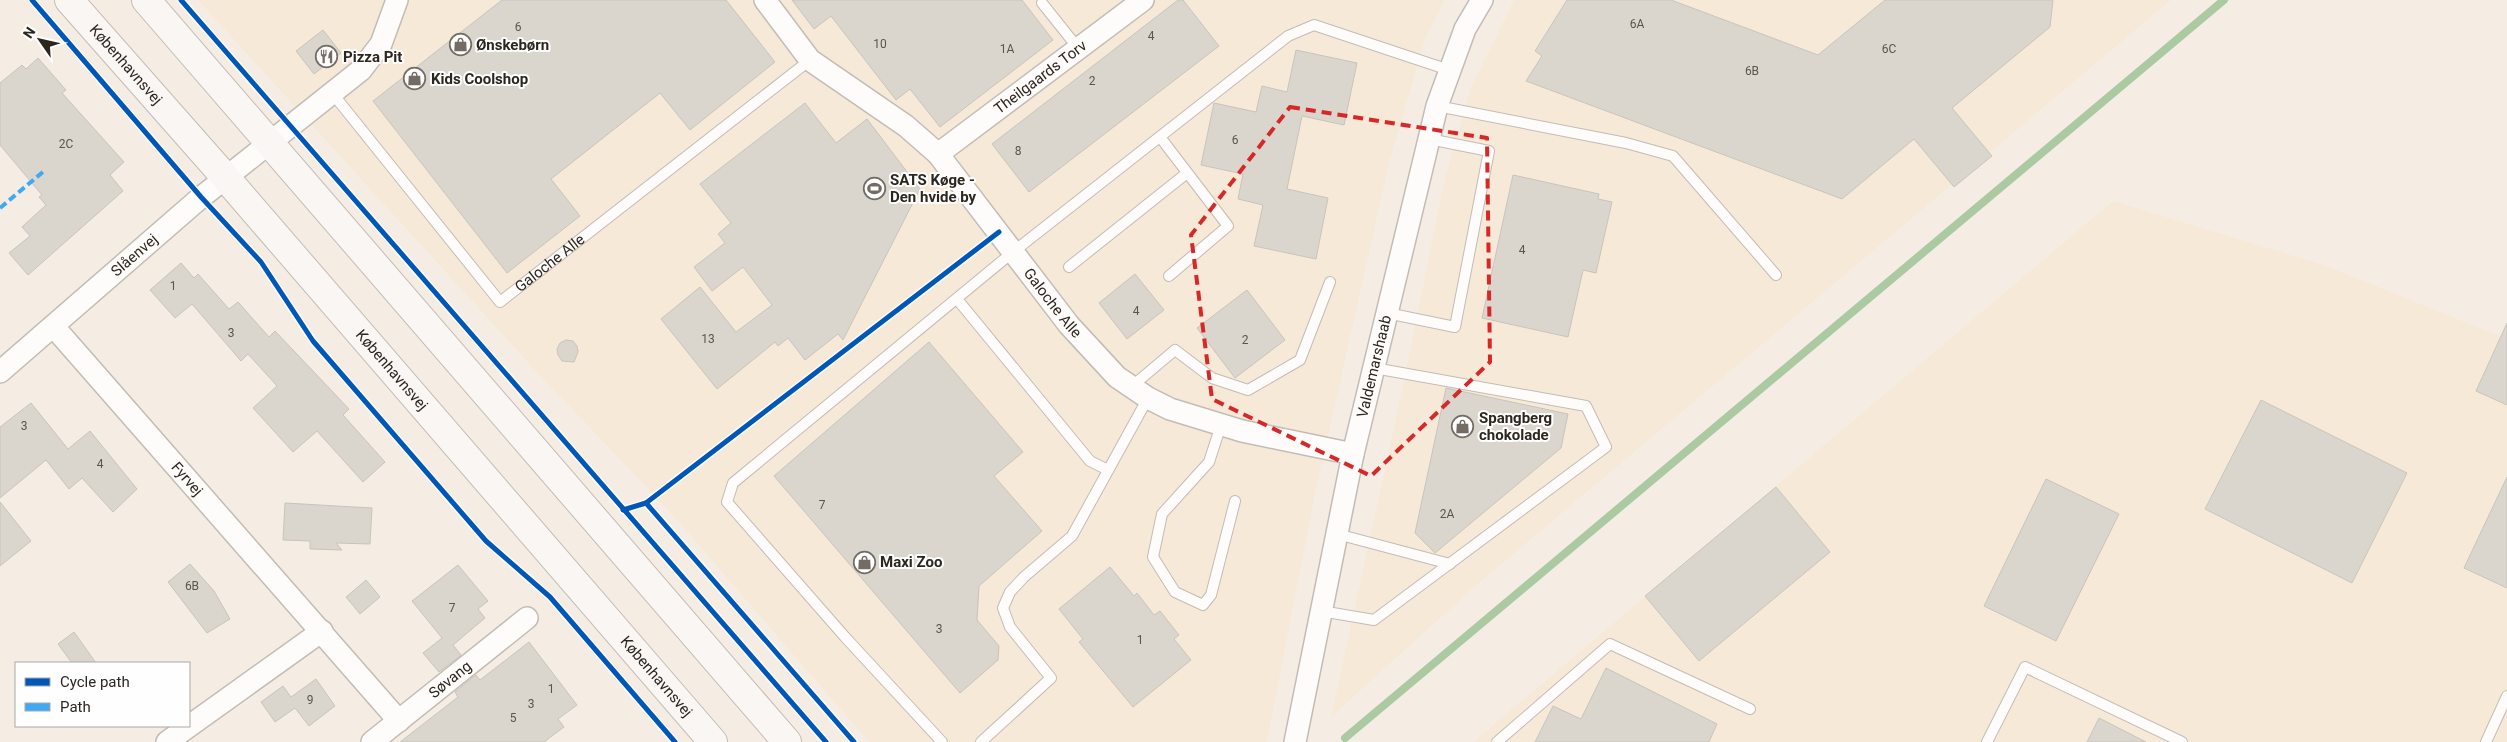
<svg xmlns="http://www.w3.org/2000/svg" width="2507" height="742" font-family="Roboto,sans-serif">
	<rect width="100%" height="100%" fill="#f5ede4"/>
	<g fill="#f7e9d7">
		<polygon points="198,0 1445,0 1425,39 1389,164 1315,494 1267,742 869,742 670,512 534,369"/>
		<polygon points="1514,0 2171,0 1480,582 1331,717 1404,381 1444,182 1471,87"/>
		<polygon points="2113,201 2324,265 2507,339 2507,742 1473,742"/>
	</g>
	<g fill="none" stroke-linecap="round" stroke-linejoin="round">
		<polyline stroke="#abcaa1" stroke-width="8" points="1345,738 2224,0"/>
	</g>
	<g fill="#dad6ce" stroke="#c8c4bc">
		<polygon points="502,0 726,0 775,62 690,130 660,93 551,179 580,216 507,273 373,101"/>
		<polygon points="792,0 1022,0 1053,40 940,127 910,89 896,100 831,16 814,29"/>
		<polygon points="1178,0 1183,0 1219,46 1029,192 992,144"/>
		<polygon points="1567,0 1671,0 1818,55 1885,0 2053,0 2050,27 1952,108 1992,156 1954,187 1914,139 1842,199 1526,81 1542,56 1535,51"/>
		<polygon points="323,30 341,53 314,74 296,51"/>
		<polygon points="1296,50 1357,63 1344,125 1302,116 1287,189 1328,198 1316,259 1254,246 1263,205 1238,199 1243,174 1201,165 1214,103 1256,112 1262,86 1287,92"/>
		<polygon points="38,58 66,90 62,93 124,162 110,175 123,191 28,275 9,253 30,236 22,227 46,205 39,197 42,195 0,145 0,83 22,65 26,69"/>
		<polygon points="805,103 836,143 867,119 920,189 843,340 838,334 805,360 788,338 778,346 775,342 717,389 661,319 700,287 736,332 772,305 743,267 712,291 694,267 725,243 718,234 731,223 700,184"/>
		<polygon points="1513,175 1599,194 1598,199 1612,202 1596,273 1583,270 1568,337 1482,318"/>
		<polygon points="181,263 194,278 198,274 229,309 238,302 269,337 275,331 349,409 343,415 385,462 363,482 317,431 293,452 253,408 277,386 248,354 241,361 192,304 175,318 150,290"/>
		<polygon points="1135,274 1164,310 1127,339 1099,303"/>
		<polygon points="1247,290 1285,340 1235,378 1197,328"/>
		<polygon points="2507,323 2507,405 2476,391"/>
		<polygon points="566,340 573,341 577,346 578,352 574,362 562,361 558,355 557,349 560,343"/>
		<polygon points="929,342 1023,452 994,476 1042,531 979,586 977,620 999,646 998,660 960,693 774,476"/>
		<polygon points="1446,388 1568,414 1561,448 1435,553 1415,533"/>
		<polygon points="2261,400 2407,473 2352,583 2205,509"/>
		<polygon points="31,403 68,449 90,431 137,489 113,512 82,478 69,489 46,460 0,498 0,427"/>
		<polygon points="2507,477 2507,588 2464,568"/>
		<polygon points="2046,479 2119,514 2056,641 1984,606"/>
		<polygon points="1776,487 1830,552 1699,661 1645,596"/>
		<polygon points="0,502 31,541 0,566"/>
		<polygon points="285,503 372,508 370,544 336,543 342,550 310,549 310,541 283,540"/>
		<polygon points="190,564 214,591 230,619 207,633 168,582"/>
		<polygon points="458,565 488,601 478,609 485,618 453,645 461,655 439,672 423,653 442,638 412,601"/>
		<polygon points="1110,567 1134,596 1137,593 1154,615 1160,611 1179,635 1174,639 1191,660 1133,707 1079,642 1083,639 1059,609"/>
		<polygon points="366,580 380,597 360,614 346,597"/>
		<polygon points="74,632 96,663 72,663 58,644"/>
		<polygon points="529,642 577,705 558,719 564,727 544,742 400,742 458,697 455,692 476,675 480,680"/>
		<polygon points="1606,668 1717,724 1709,742 1535,742 1553,706 1581,719"/>
		<polygon points="316,679 335,706 309,726 295,708 275,722 261,702 283,686 291,697"/>
		<polygon points="2099,718 2146,742 2087,742"/>
	</g>
	<g fill="none" stroke-linecap="round" stroke-linejoin="round">
		<defs>
			<g id="lane">
				<polyline points="1042,3 1078,48"/>
				<path id="s1" d="M333,94L500,302L810,60"/>
				<polyline points="1437,106 1626,143 1673,156 1776,275"/>
				<polyline points="1160,137 1228,226 1169,276"/>
				<polyline points="1069,267 1187,173"/>
				<polyline points="957,299 1090,461 1108,470"/>
				<polyline points="1387,313 1455,327 1489,151 1429,139"/>
				<polyline points="1131,387 1175,350 1212,378 1248,390 1300,360 1330,282"/>
				<polyline points="1221,425 1209,462 1162,514 1153,557 1175,592 1203,605 1211,595 1235,501"/>
				<polyline points="1337,534 1450,564"/>
				<polyline points="1321,611 1374,620 1606,447 1586,406 1374,368"/>
				<polyline points="942,742 845,637 727,502 733,483 1013,252 1288,36 1314,25 1449,70"/>
				<polyline points="981,742 1051,678 1010,627 1003,608 1010,592 1024,577 1072,536 1148,398"/>
				<polyline points="1497,742 1610,644 1750,709"/>
				<polyline points="1987,742 2025,667 2182,742"/>
				<polyline points="2486,742 2507,696"/>
			</g>
			<g id="street">
				<path id="s2" d="M765,0L810,60L906,126L938,154L1069,325L1117,377L1148,398L1170,409L1242,431L1353,454"/>
				<path id="s3" d="M938,154L1143,0"/>
				<path id="s4" d="M54,327L399,721"/>
				<path id="s5" d="M0,372L199,199L361,70L381,44L397,0"/>
				<polyline points="167,742 322,631"/>
				<path id="s6" d="M372,742L527,618"/>
				<path id="s7" d="M1295,742L1353,454L1437,106L1465,29L1482,0"/>
			</g>
			<g id="secondary">
				<path id="s8" d="M69,0L226,178L713,742"/>
				<polyline points="146,0 787,742"/>
			</g>
		</defs>
		<use href="#lane" stroke="#c2bcb5" stroke-width="12"/>
		<use href="#street" stroke="#c2bcb5" stroke-width="24"/>
		<use href="#secondary" stroke="#c2bcb5" stroke-width="30"/>
		<use href="#lane" stroke="#fefcfb" stroke-width="10"/>
		<use href="#street" stroke="#fefcfb" stroke-width="21"/>
		<use href="#secondary" stroke="#faf6f4" stroke-width="28"/>
		<polyline stroke="#3fa9f5" stroke-width="4" stroke-dasharray="8 4" stroke-linecap="butt" points="0,208 44,171"/>
		<defs>
			<g id="cycleway">
				<polyline points="32,0 201,197 261,262 313,341 486,541 550,597 675,742"/>
				<polyline points="181,0 826,742"/>
				<polyline points="646,503 999,232"/>
				<polyline points="623,510 646,503 854,742"/>
			</g>
		</defs>
		<use href="#cycleway" stroke="#fefefe" stroke-width="8"/>
		<use href="#cycleway" stroke="#0057b8" stroke-width="5"/>
	</g>
	<path fill="none" stroke="#d62828" stroke-width="4" stroke-dasharray="10 6" stroke-linejoin="round" d="M1290,107L1487,138L1490,362L1371,476L1212,399L1191,235Z"/>
	<defs>
		<symbol id="shop-ring" viewBox="-11 -11 22 22"><circle r="9.5" fill="#fefefe" stroke="#726c64" stroke-width="1.5"/><path d="M-5-2.5h2.3a2.7 3.5 0 0 1 5.4 0H5L5.5 6h-11ZM-1.5-2.5h3a1.5 2.3 0 0 0-3 0Z" fill="#726c64"/></symbol>
		<symbol id="restaurant-ring" viewBox="-11 -11 22 22"><circle r="9.5" fill="#fefefe" stroke="#726c64" stroke-width="1.5"/><path d="M-5-6h1v4h1v-4h1v4h1v-4h1v5L-1.5 .5V6h-2V.5L-5-1ZM5-6V6H3V1.5H1.5Q1.5-4 5-6Z" fill="#726c64"/></symbol>
		<symbol id="stadium-ring" viewBox="-11 -11 22 22"><circle r="9.5" fill="#fefefe" stroke="#726c64" stroke-width="1.5"/><path d="M0-5a6.5 5 0 1 0 0 10a6.5 5 0 1 0 0-10ZM-3.5-1.8h7v3.6h-7Z" fill="#726c64"/></symbol>
	</defs>
	<g fill-rule="evenodd">
		<use href="#shop-ring" x="448" y="32" width="25" height="25"/>
		<use href="#restaurant-ring" x="314" y="44" width="25" height="25"/>
		<use href="#shop-ring" x="402" y="66" width="25" height="25"/>
		<use href="#stadium-ring" x="862" y="176" width="25" height="25"/>
		<use href="#shop-ring" x="1450" y="414" width="25" height="25"/>
		<use href="#shop-ring" x="852" y="550" width="25" height="25"/>
	</g>
	<g text-anchor="middle" stroke-width="4" stroke-linejoin="round" paint-order="stroke">
		<g font-size="12" fill="#59544c">
			<text x="1637" y="28">6A</text>
			<text x="518" y="31">6</text>
			<text x="1151" y="40">4</text>
			<text x="880" y="48">10</text>
			<text x="1007" y="53">1A</text>
			<text x="1889" y="53">6C</text>
			<text x="1752" y="75">6B</text>
			<text x="1092" y="85">2</text>
			<text x="1235" y="144">6</text>
			<text x="66" y="148">2C</text>
			<text x="1018" y="155">8</text>
			<text x="1522" y="254">4</text>
			<text x="173" y="290">1</text>
			<text x="1136" y="315">4</text>
			<text x="231" y="337">3</text>
			<text x="708" y="343">13</text>
			<text x="1245" y="344">2</text>
			<text x="24" y="430">3</text>
			<text x="100" y="468">4</text>
			<text x="822" y="509">7</text>
			<text x="1447" y="518">2A</text>
			<text x="192" y="590">6B</text>
			<text x="452" y="612">7</text>
			<text x="939" y="633">3</text>
			<text x="1140" y="644">1</text>
			<text x="551" y="693">1</text>
			<text x="310" y="704">9</text>
			<text x="531" y="708">3</text>
			<text x="513" y="722">5</text>
		</g>
		<g font-size="15" font-weight="bold" fill="#2c261f" stroke="#fefefe" text-anchor="start">
			<text x="476" y="50">Ønskebørn</text>
			<text x="343" y="62">Pizza Pit</text>
			<text x="431" y="84">Kids Coolshop</text>
			<text x="890" y="185">SATS Køge -<tspan x="890" dy="17">Den hvide by</tspan></text>
			<text x="1479" y="423">Spangberg<tspan x="1479" dy="17">chokolade</tspan></text>
			<text x="880" y="567">Maxi Zoo</text>
		</g>
		<g font-size="15" fill="#2c261f" stroke="#fefefe">
			<text dy="5" stroke="none"><textPath href="#s8" startOffset="86">Københavnsvej</textPath></text>
			<text dy="5" stroke="none"><textPath href="#s3" startOffset="128">Theilgaards Torv</textPath></text>
			<text dy="5" stroke="none"><textPath href="#s5" startOffset="178">Slåenvej</textPath></text>
			<text dy="5" stroke="none"><textPath href="#s1" startOffset="330">Galoche Alle</textPath></text>
			<text dy="5" stroke="none"><textPath href="#s2" startOffset="422">Galoche Alle</textPath></text>
			<text dy="5" stroke="none"><textPath href="#s7" startOffset="384">Valdemarshaab</textPath></text>
			<text dy="5" stroke="none"><textPath href="#s8" startOffset="491">Københavnsvej</textPath></text>
			<text dy="5" stroke="none"><textPath href="#s4" startOffset="202">Fyrvej</textPath></text>
			<text dy="5" stroke="none"><textPath href="#s8" startOffset="896">Københavnsvej</textPath></text>
			<text dy="5" stroke="none"><textPath href="#s6" startOffset="100">Søvang</textPath></text>
		</g>
	</g>
	<rect x="15" y="662" width="175" height="65" fill="#fefefe" stroke="#aaa8a5"/>
	<rect x="25" y="678" width="25" height="8" fill="#0057b8" stroke="#aaa8a5"/>
	<text x="60" y="687" font-size="15" fill="#2c261f">Cycle path</text>
	<rect x="25" y="703" width="25" height="8" fill="#3fa9f5" stroke="#aaa8a5"/>
	<text x="60" y="712" font-size="15" fill="#2c261f">Path</text>
	<g transform="translate(40 40) rotate(304)" stroke="#fefefe" stroke-width="4" paint-order="stroke">
	<path d="M0-4L9 19L0 12L-9 19Z" fill="#2c261f"/>
	<text y="-8" font-size="14" font-weight="bold" text-anchor="middle" fill="#2c261f">N</text>
	</g>
</svg>
